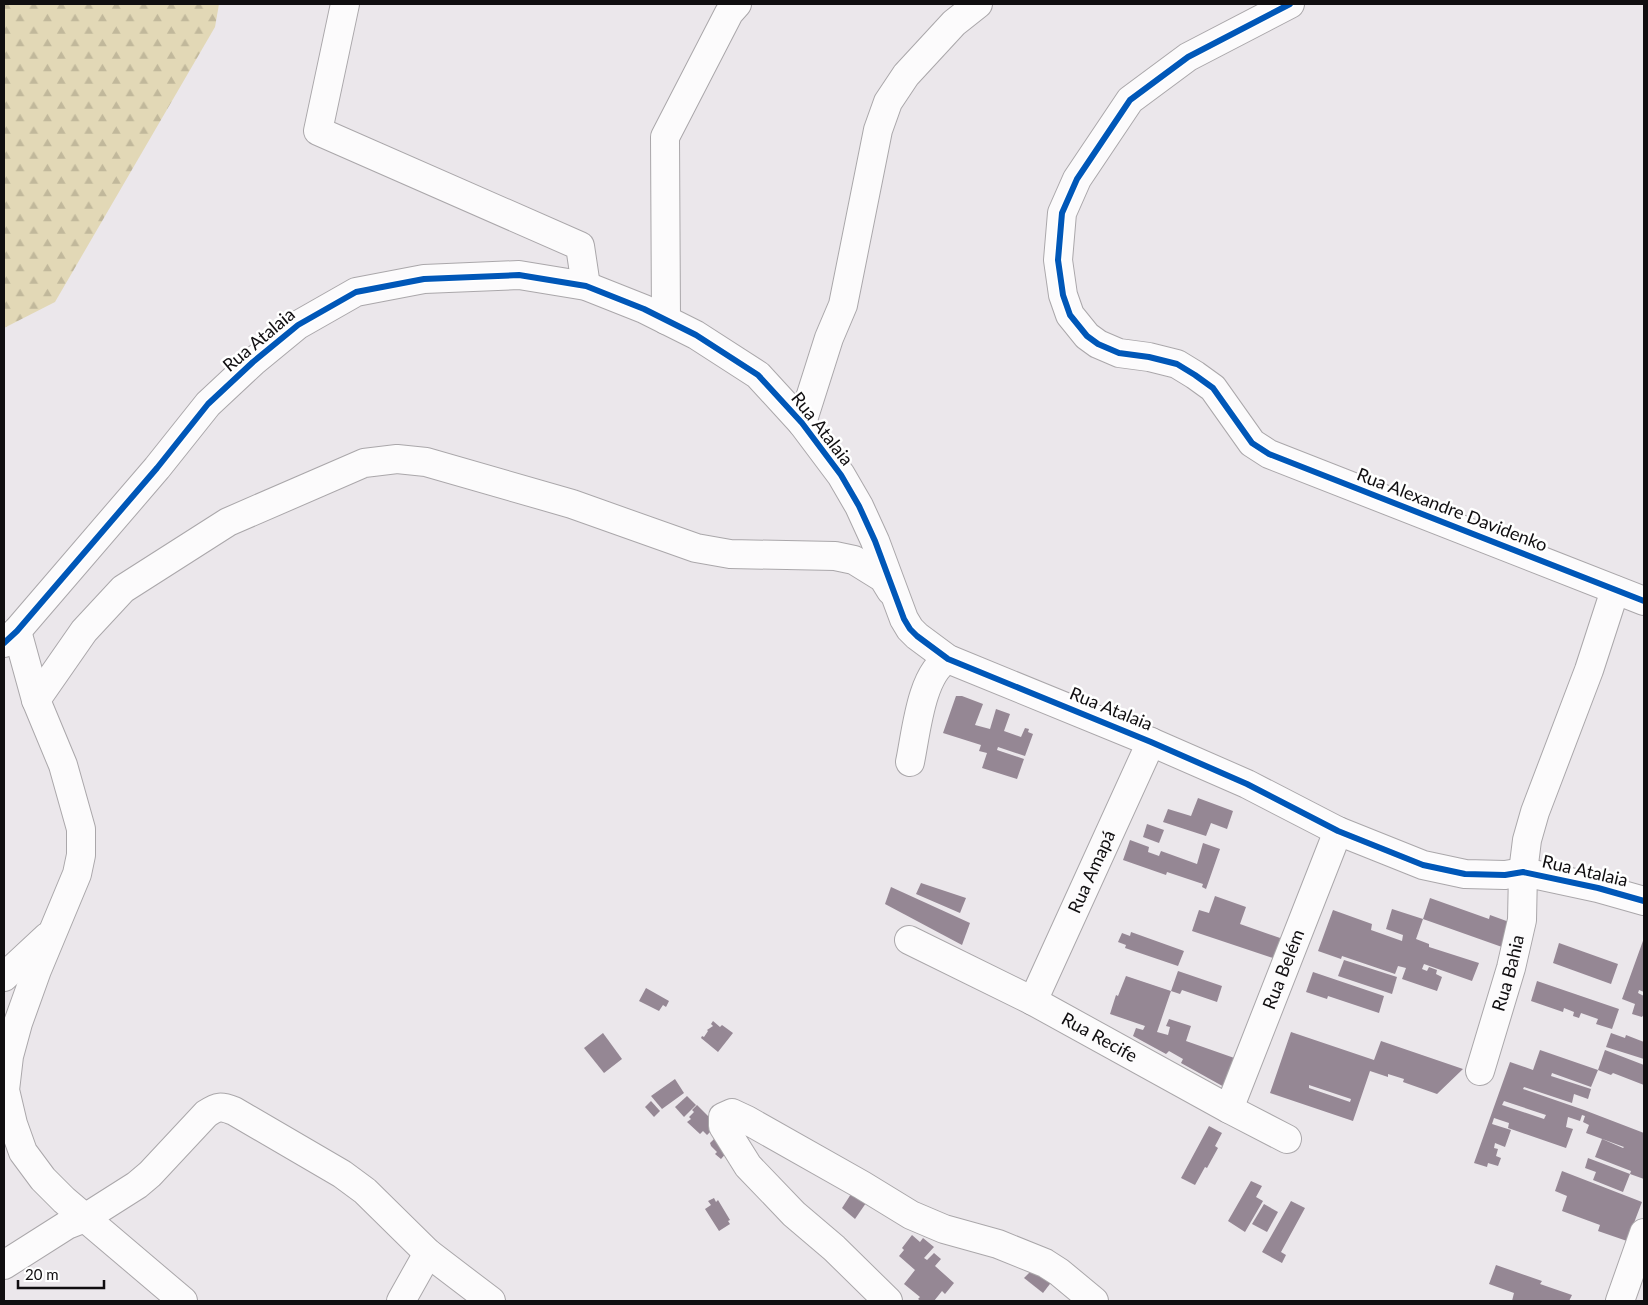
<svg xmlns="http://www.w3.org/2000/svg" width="1648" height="1305" font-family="Lato,sans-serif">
	<defs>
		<pattern id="forest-firs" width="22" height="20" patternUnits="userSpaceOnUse" patternTransform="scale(1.25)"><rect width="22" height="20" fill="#e2d8b6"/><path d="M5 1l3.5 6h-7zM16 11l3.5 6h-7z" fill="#c1b89b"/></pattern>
	</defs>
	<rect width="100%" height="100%" fill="#ebe7eb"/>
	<polygon fill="url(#forest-firs)" points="4,4 219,4 215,27 55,302 4,328"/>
	<g fill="#958794" fill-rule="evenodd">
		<polygon points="956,696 962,696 983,704 975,725 990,729 996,709 1010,714 1004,731 1021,737 1025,728 1029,729 1028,732 1033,734 1025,756 998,747 997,750 1024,759 1017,779 982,768 987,753 979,751 981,745 943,733"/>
		<polygon points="1198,798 1233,811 1227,829 1211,823 1206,836 1163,822 1168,809 1191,816"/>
		<polygon points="1147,824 1164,830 1159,843 1143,837"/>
		<polygon points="1130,840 1149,847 1148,852 1159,856 1161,851 1197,864 1203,843 1220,849 1206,889 1202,887 1203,884 1167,872 1166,875 1123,860"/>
		<polygon points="921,883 966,898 960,913 916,894"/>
		<polygon points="891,887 970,923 962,945 885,904"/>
		<polygon points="1215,896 1246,907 1240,924 1283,939 1276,959 1192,931 1199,910 1209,913"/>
		<polygon points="1430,898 1489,919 1490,915 1512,923 1502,947 1423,919 1416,939 1429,944 1429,947 1479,963 1472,981 1424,964 1422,969 1427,971 1429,967 1437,970 1436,974 1442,977 1437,991 1402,979 1406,968 1398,966 1395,974 1342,956 1341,959 1318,951 1333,910 1372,924 1371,930 1402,941 1403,935 1386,929 1392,909 1423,919"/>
		<polygon points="1131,932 1184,951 1178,966 1125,948 1126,945 1118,942 1122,933 1130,936"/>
		<polygon points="1644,938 1644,992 1639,990 1638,993 1644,996 1644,1014 1642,1017 1632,1014 1635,1004 1622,999"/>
		<polygon points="1559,943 1618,964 1611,984 1553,963"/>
		<polygon points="1344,960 1397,977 1392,994 1338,976"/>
		<polygon points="1178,971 1222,986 1217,1002 1182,990 1180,994 1171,991"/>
		<polygon points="1313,972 1384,996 1379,1013 1328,996 1327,999 1306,992"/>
		<polygon points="1126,976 1171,991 1157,1032 1168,1035 1170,1027 1166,1026 1169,1019 1191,1026 1186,1041 1240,1060 1226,1088 1181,1063 1183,1059 1169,1051 1166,1054 1133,1036 1136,1028 1143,1030 1145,1026 1110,1014 1116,995 1118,996"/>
		<polygon points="1537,981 1619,1009 1612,1029 1596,1024 1598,1019 1581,1013 1579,1018 1573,1016 1574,1012 1564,1008 1563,1012 1531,1001"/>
		<polygon points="646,988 669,1001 666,1007 663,1005 659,1011 639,1001"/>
		<polygon points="713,1021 720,1027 722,1025 733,1033 718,1052 701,1038 702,1036 704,1037 708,1031 707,1030 713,1026 711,1024"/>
		<path d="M1291,1032L1374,1060L1381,1041L1463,1069L1437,1094L1403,1082L1404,1079L1388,1074V1077L1370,1071L1353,1121L1270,1093ZM1309,1085L1351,1099L1350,1102L1309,1088Z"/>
		<polygon points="603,1033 622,1059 604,1073 584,1048"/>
		<polygon points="1611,1033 1625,1038 1626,1035 1644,1042 1644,1059 1606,1047"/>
		<path d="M1540,1050L1598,1070L1591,1087L1552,1073L1551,1076L1591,1089L1588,1099L1574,1094L1572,1103L1524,1087L1523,1089L1584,1110L1644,1133V1179L1630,1174L1631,1171L1595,1157L1602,1139L1623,1148L1624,1147L1586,1133L1589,1125L1583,1122L1585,1116L1582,1115L1580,1121L1568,1117L1566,1127L1573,1129L1566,1148L1508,1128L1509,1123L1494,1118L1492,1124L1511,1130L1505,1147L1495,1143L1494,1148L1498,1149L1496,1156L1501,1158L1498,1166L1488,1163L1487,1167L1474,1163L1510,1062L1533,1070ZM1504,1101L1546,1115L1544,1119L1502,1105Z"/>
		<polygon points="1605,1050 1644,1065 1644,1085 1613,1073 1611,1075 1598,1070"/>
		<polygon points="675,1079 684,1093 662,1109 651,1096"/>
		<polygon points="687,1096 696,1105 684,1117 675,1107"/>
		<polygon points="651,1101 660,1111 654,1117 645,1107"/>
		<polygon points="697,1105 717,1125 707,1135 703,1131 700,1134 687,1122 691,1119 689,1117 694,1112 692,1110"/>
		<polygon points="1209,1126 1222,1133 1215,1146 1218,1148 1207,1168 1205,1167 1195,1185 1181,1178"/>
		<polygon points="719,1134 729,1150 721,1159 715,1154 717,1152 711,1146 710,1143"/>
		<polygon points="1588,1158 1630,1174 1623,1192 1593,1180 1596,1172 1585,1168"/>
		<polygon points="1562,1171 1642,1202 1627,1241 1598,1231 1600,1225 1562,1211 1567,1196 1555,1191"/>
		<polygon points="1251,1181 1262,1186 1256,1197 1263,1201 1245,1232 1228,1221"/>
		<polygon points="851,1194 866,1203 855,1219 842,1208"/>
		<polygon points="714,1198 716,1202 718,1200 730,1220 728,1221 730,1224 719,1231 705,1209 711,1205 708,1201"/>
		<polygon points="1291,1201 1305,1208 1281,1252 1286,1255 1282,1263 1262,1252"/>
		<polygon points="1264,1204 1278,1212 1267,1232 1252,1224"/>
		<polygon points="912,1235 920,1242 923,1238 934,1247 924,1258 927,1260 934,1253 941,1259 935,1266 954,1283 945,1294 942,1291 934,1301 921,1301 918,1299 920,1297 904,1284 915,1270 899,1256 904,1250 902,1248"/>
		<polygon points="1496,1265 1542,1281 1540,1284 1572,1295 1569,1301 1512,1301 1514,1293 1489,1284"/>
		<polygon points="1035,1267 1056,1276 1043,1293 1024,1278"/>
	</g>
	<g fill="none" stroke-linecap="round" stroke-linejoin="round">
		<defs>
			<g id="street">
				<polyline points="345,4 318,131 580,246 586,286"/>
				<polyline points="1290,4 1188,57 1130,100 1077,179 1062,213 1058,260 1063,295 1070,315 1087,336 1098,344 1119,353 1149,357 1177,364 1195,375 1213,388 1252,443 1269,454 1644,601"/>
				<polyline points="666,320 665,137 729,13 737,4"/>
				<polyline points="802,423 829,338 843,305 878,130 888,102 906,75 954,23 978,4"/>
				<polyline points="17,631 36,700 63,765 81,829 81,855 77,874 37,970 18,1023 9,1056 5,1090 13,1124 23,1152 43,1179 64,1200 183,1301"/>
				<polyline points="4,643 17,631 157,468 208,404 253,362 298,325 356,292 424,279 519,275 586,286 644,309 696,335 758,375 802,423 841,475 859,506 875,541 904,619 910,629 917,636 948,659 1151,742 1247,784 1338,831 1423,865 1465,874 1505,875 1523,872 1598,888 1644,901"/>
				<polyline points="36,700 84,631 123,589 228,522 364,463 397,459 426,462 572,504 696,548 730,554 835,556 854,560 883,578 891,591"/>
				<path d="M910,762C916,734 921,673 948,659"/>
				<path id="s1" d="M909,940L1033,1001L1229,1109L1287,1139"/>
				<polyline points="4,977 47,937"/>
				<path id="s2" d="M1033,1001L1151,742"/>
				<path id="s3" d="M1480,1071L1511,968L1522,920L1523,872L1527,840L1535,812L1589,670L1615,590"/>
				<path id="s4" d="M1229,1109L1338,831"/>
				<path d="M4,1265L67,1225L85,1218L137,1185L150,1174L206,1114C218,1106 221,1106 234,1111L342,1174L365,1191L428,1253L491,1301"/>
				<polyline points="401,1301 428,1253"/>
				<polyline points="888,1301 834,1248 794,1214 748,1166 723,1126 723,1117 732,1113 747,1120 862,1185 911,1215 944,1229 998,1244 1045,1263 1059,1272 1094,1301"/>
				<polyline points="1620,1301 1644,1233"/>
			</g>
		</defs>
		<use href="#street" stroke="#aaa7aa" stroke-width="30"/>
		<use href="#street" stroke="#fcfbfc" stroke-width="28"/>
		<defs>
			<g id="cycleway">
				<polyline points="1290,4 1188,57 1130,100 1077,179 1062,213 1058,260 1063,295 1070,315 1087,336 1098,344 1119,353 1149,357 1177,364 1195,375 1213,388 1252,443 1269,454 1644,601"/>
				<polyline points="4,643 17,631 157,468 208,404 253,362 298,325 356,292 424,279 519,275 586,286 644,309 696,335 758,375 802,423 841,475 859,506 875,541 904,619 910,629 917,636 948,659 1151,742 1247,784 1338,831 1423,865 1465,874 1505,875 1523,872 1598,888 1644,901"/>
			</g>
		</defs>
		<use href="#cycleway" stroke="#fff" stroke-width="9"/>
		<use href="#cycleway" stroke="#0057b8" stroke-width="6"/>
	</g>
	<g text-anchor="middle" stroke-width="5" stroke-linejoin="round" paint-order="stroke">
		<g font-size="18" fill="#100e10" stroke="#fff">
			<text transform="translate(259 340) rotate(-40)" y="6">Rua Atalaia</text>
			<text transform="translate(822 429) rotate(52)" y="6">Rua Atalaia</text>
			<text transform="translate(1452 510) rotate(21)" y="6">Rua Alexandre Davidenko</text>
			<text transform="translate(1111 709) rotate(22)" y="6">Rua Atalaia</text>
			<text dy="6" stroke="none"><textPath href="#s2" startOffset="142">Rua Amapá</textPath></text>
			<text transform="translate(1585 871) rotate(13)" y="6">Rua Atalaia</text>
			<text dy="6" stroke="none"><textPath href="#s4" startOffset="150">Rua Belém</textPath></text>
			<text dy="6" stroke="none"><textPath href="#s3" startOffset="102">Rua Bahia</textPath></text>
			<text dy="6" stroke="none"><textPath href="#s1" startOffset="214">Rua Recife</textPath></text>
		</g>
	</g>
	<rect width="1648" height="1305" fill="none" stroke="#100e10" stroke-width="10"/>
	<path d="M18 1280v8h86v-8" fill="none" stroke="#100e10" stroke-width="2.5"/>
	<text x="25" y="1280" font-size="15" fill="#100e10" stroke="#ffffff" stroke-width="4" paint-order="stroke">20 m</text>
</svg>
